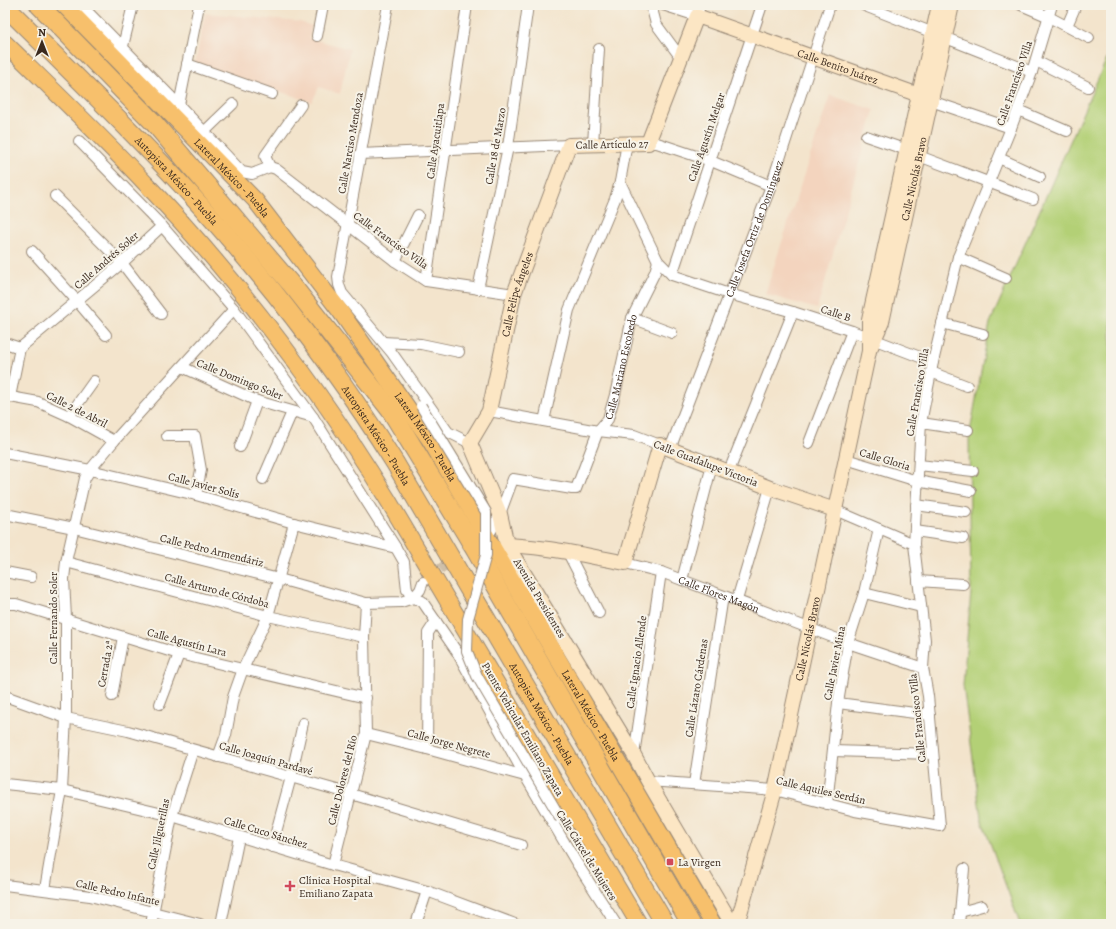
<svg xmlns="http://www.w3.org/2000/svg" width="1116" height="929" font-family="Alegreya,serif">
	<rect width="100%" height="100%" fill="#f7f3e8"/>
	<filter id="ink" filterUnits="userSpaceOnUse"><feTurbulence type="fractalNoise" baseFrequency=".025" numOctaves="2"/><feDisplacementMap in="SourceGraphic" scale="8" xChannelSelector="R" yChannelSelector="G"/><feConvolveMatrix kernelMatrix="1 2 1 2 8 2 1 2 1" color-interpolation-filters="sRGB"/></filter>
	<filter id="wash" filterUnits="userSpaceOnUse"><feTurbulence type="fractalNoise" baseFrequency=".012" numOctaves="4" result="noise"/><feDisplacementMap in="SourceGraphic" scale="16" xChannelSelector="R" yChannelSelector="G"/><feGaussianBlur stdDeviation="0.9" result="paint"/><feColorMatrix in="noise" values="0 0 0 0 0 0 0 0 0 0 0 0 0 0 0 0 0 1.4 0 .05"/><feComposite in="paint" operator="in"/></filter>
	<g filter="url(#wash)">
		<rect width="100%" height="100%" fill="#f3e4cc"/>
		<g fill="#f3d4be">
			<polygon points="205,13 300,22 312,26 309,38 350,49 340,94 319,87 312,102 195,64"/>
			<polygon points="830,95 874,110 817,309 765,294"/>
		</g>
		<polygon fill="#b3d076" stroke="#777d4a" points="1111,49 1111,924 1020,924 981,818 963,685 971,592 969,437 990,323"/>
	</g>
	<g filter="url(#ink)">
		<g fill="none" stroke-linecap="round" stroke-linejoin="round">
			<polyline stroke="#cebfa9" stroke-width="10" stroke-dasharray="10 5" stroke-linecap="butt" points="428,578 475,543"/>
			<defs>
				<g id="minor">
					<polyline points="81,5 179,105 242,172 252,174 270,167"/>
					<polyline points="388,5 338,277 339,285 342,293 392,353 448,432 470,443"/>
					<polyline points="651,5 656,24 681,58"/>
					<polyline points="663,5 697,16 700,5"/>
					<polyline points="1021,5 1049,17 1089,38"/>
					<polyline points="865,6 1032,72"/>
					<polyline points="1067,26 1076,5"/>
					<polyline points="317,36 323,5"/>
					<polyline points="123,46 133,5"/>
					<polyline points="1036,61 1088,87"/>
					<polyline points="187,64 272,94"/>
					<polyline points="931,101 1011,128"/>
					<polyline points="179,105 199,5"/>
					<polyline points="1018,110 1067,131"/>
					<polyline points="204,132 233,104"/>
					<polyline points="866,136 907,150"/>
					<polyline points="79,141 162,226 234,309 313,417 396,548 404,562 407,590 413,598"/>
					<polyline points="648,143 657,143 711,161 771,186"/>
					<polyline points="593,144 599,49"/>
					<polyline points="360,154 569,145"/>
					<polyline points="919,156 1033,199"/>
					<polyline points="999,158 1040,177"/>
					<polyline points="270,167 276,169 395,261 426,281 514,294"/>
					<polyline points="270,167 265,156 301,105"/>
					<polyline points="620,182 658,261 672,275 729,294 793,312 852,331 933,362"/>
					<polyline points="55,196 122,263 161,314"/>
					<polyline points="32,251 77,301 106,335"/>
					<polyline points="958,257 1006,278"/>
					<polyline points="395,261 418,215"/>
					<polyline points="672,275 762,5"/>
					<polyline points="426,281 467,5"/>
					<polyline points="478,289 508,147 528,5"/>
					<polyline points="632,318 672,333"/>
					<polyline points="942,323 983,334"/>
					<polyline points="383,342 421,344 459,352"/>
					<polyline points="5,343 20,348"/>
					<polyline points="182,367 257,401 313,417"/>
					<polyline points="931,372 967,386"/>
					<polyline points="5,396 38,402 69,416 114,441"/>
					<polyline points="10,397 20,348 122,263 162,226"/>
					<polyline points="489,411 598,431 634,435 660,445"/>
					<polyline points="69,416 94,381"/>
					<polyline points="544,421 569,310 615,199 620,182 627,143"/>
					<polyline points="921,423 968,430"/>
					<polyline points="167,436 195,436 201,470 196,495"/>
					<polyline points="809,443 852,331"/>
					<polyline points="240,447 257,401"/>
					<path id="s1" d="M670,449L771,186L830,5"/>
					<polyline points="5,453 90,470 196,495 294,523 396,548"/>
					<polyline points="846,459 917,481 971,491"/>
					<polyline points="919,465 973,471"/>
					<polyline points="729,471 793,312"/>
					<polyline points="263,479 292,412"/>
					<polyline points="916,505 966,512"/>
					<polyline points="835,510 914,544"/>
					<polyline points="5,514 74,528 279,579 366,603 401,602 413,598 420,590 423,582"/>
					<path id="s2" d="M491,531L500,514L513,479L572,489H576L598,431L608,419L615,395L632,318L655,272L658,261"/>
					<polyline points="915,531 963,538"/>
					<polyline points="567,551 599,613"/>
					<polyline points="66,562 268,616 364,637"/>
					<path id="s3" d="M625,563L661,572L848,643L923,668"/>
					<polyline points="5,572 31,577"/>
					<polyline points="682,580 712,465"/>
					<polyline points="918,581 963,584"/>
					<polyline points="864,593 921,607"/>
					<polyline points="413,598 422,601 457,652 525,776 576,862 616,924"/>
					<polyline points="737,600 770,488"/>
					<polyline points="5,605 7,604 16,604 179,654 366,698"/>
					<polyline points="5,696 66,718 128,731 351,794 521,845"/>
					<polyline points="112,696 123,637"/>
					<polyline points="838,703 930,715"/>
					<polyline points="160,704 179,654"/>
					<polyline points="366,734 427,749 525,776"/>
					<polyline points="427,749 428,633 436,621"/>
					<polyline points="833,751 933,754"/>
					<polyline points="634,755 661,572"/>
					<polyline points="218,757 226,735 233,697 243,669 268,616 294,523"/>
					<polyline points="648,781 775,790 855,811 940,826 928,696 923,668 925,640 914,544 921,423 933,362 958,257 1011,128 1032,72 1052,5"/>
					<polyline points="5,784 62,790 172,816 333,865 427,891 515,924"/>
					<polyline points="694,784 723,596"/>
					<polyline points="827,804 838,703 848,643 864,593 879,529"/>
					<polyline points="272,847 291,777 303,723"/>
					<polyline points="333,865 366,734 364,637 366,603"/>
					<polyline points="5,885 90,896 200,924"/>
					<polyline points="45,889 62,790 66,718 66,618 64,579 66,562 85,478 90,470 114,441 234,309"/>
					<polyline points="960,912 982,906"/>
					<polyline points="151,924 172,816 193,750"/>
					<polyline points="221,924 239,837"/>
					<polyline points="416,924 427,891"/>
					<polyline points="959,924 964,869"/>
				</g>
				<g id="secondary">
					<path id="s4" d="M871,347L882,322L952,5"/>
					<path d="M507,545C547,547 586,555 625,563L660,445L770,488L835,510"/>
					<path id="s5" d="M732,924L648,781L634,755L507,545L500,514L470,443L489,411L514,294L569,145L648,143L697,16L919,95L931,101"/>
					<path id="s6" d="M737,924L775,790L869,351V319L939,5"/>
				</g>
				<g id="trunk">
					<path id="s7" d="M64,5L255,200L340,311L430,440L713,924"/>
					<path d="M5,43C53,90 102,137 148,186C239,281 319,388 388,500L639,924"/>
				</g>
				<g id="motorway">
					<polyline points="39,5 154,123 296,290 391,411 466,534 691,924"/>
					<path id="s8" d="M5,6C83,84 163,160 234,244C293,313 347,386 395,463L665,924"/>
				</g>
			</defs>
			<use href="#minor" stroke="#978775" stroke-width="12"/>
			<use href="#secondary" stroke="#978775" stroke-width="16"/>
			<use href="#trunk" stroke="#978775" stroke-width="18"/>
			<use href="#motorway" stroke="#978775" stroke-width="20"/>
			<use href="#minor" stroke="#fff" stroke-width="10"/>
			<use href="#secondary" stroke="#fce6c4" stroke-width="14"/>
			<use href="#trunk" stroke="#f7c06c" stroke-width="16"/>
			<use href="#motorway" stroke="#f7c06c" stroke-width="18"/>
			<defs>
				<polyline id="minor-bridge" points="421,406 486,512 486,555 468,619 467,651 477,676 561,819"/>
			</defs>
			<use href="#minor-bridge" stroke="#978775" stroke-width="12" stroke-linecap="butt"/>
			<use href="#minor-bridge" stroke="#fff" stroke-width="10"/>
		</g>
	</g>
	<g fill="#d1495b" stroke="#f7f3e8" stroke-width="1.5">
		<rect x="666" y="858" width="8" height="8" rx="2"/>
		<path d="M288 880h4v4h4v4h-4v4h-4v-4h-4v-4h4z"/>
	</g>
	<g text-anchor="middle" stroke-width="4" stroke-linejoin="round" paint-order="stroke">
		<g font-size="11" fill="#3b2a1e" stroke="#f7f3e8">
			<text dy="4" stroke="none"><textPath href="#s5" startOffset="1230">Calle Benito Juárez</textPath></text>
			<text transform="translate(1014 83) rotate(-71)" y="4">Calle Francisco Villa</text>
			<text transform="translate(706 137) rotate(-71)" y="4">Calle Agustín Melgar</text>
			<text transform="translate(435 141) rotate(-82)" y="4">Calle Ayacuitlapa</text>
			<text transform="translate(350 143) rotate(-80)" y="4">Calle Narciso Mendoza</text>
			<text transform="translate(612 144) rotate(-1)" y="4">Calle Artículo 27</text>
			<text transform="translate(495 146) rotate(-80)" y="4">Calle 18 de Marzo</text>
			<text dy="4" stroke="none"><textPath href="#s7" startOffset="241">Lateral México - Puebla</textPath></text>
			<text dy="4" stroke="none"><textPath href="#s4" startOffset="174">Calle Nicolás Bravo</textPath></text>
			<text dy="4" stroke="none"><textPath href="#s8" startOffset="245">Autopista México - Puebla</textPath></text>
			<text dy="4" stroke="none"><textPath href="#s1" startOffset="236">Calle Josefa Ortiz de Domínguez</textPath></text>
			<text transform="translate(391 240) rotate(36)" y="4">Calle Francisco Villa</text>
			<text transform="translate(106 260) rotate(-41)" y="4">Calle Andrés Soler</text>
			<text dy="4" stroke="none"><textPath href="#s5" startOffset="707">Calle Felipe Ángeles</textPath></text>
			<text transform="translate(836 313) rotate(18)" y="4">Calle B</text>
			<text dy="4" stroke="none"><textPath href="#s2" startOffset="252">Calle Mariano Escobedo</textPath></text>
			<text transform="translate(240 379) rotate(22)" y="4">Calle Domingo Soler</text>
			<text transform="translate(917 392) rotate(-80)" y="4">Calle Francisco Villa</text>
			<text transform="translate(77 409) rotate(27)" y="4">Calle 2 de Abril</text>
			<text dy="4" stroke="none"><textPath href="#s8" startOffset="569">Autopista México - Puebla</textPath></text>
			<text dy="4" stroke="none"><textPath href="#s7" startOffset="565">Lateral México - Puebla</textPath></text>
			<text transform="translate(885 459) rotate(17)" y="4">Calle Gloria</text>
			<text transform="translate(706 463) rotate(21)" y="4">Calle Guadalupe Victoria</text>
			<text transform="translate(204 485) rotate(15)" y="4">Calle Javier Solís</text>
			<text transform="translate(212 550) rotate(14)" y="4">Calle Pedro Armendáriz</text>
			<text transform="translate(217 590) rotate(15)" y="4">Calle Arturo de Córdoba</text>
			<text dy="4" stroke="none"><textPath href="#s3" startOffset="99">Calle Flores Magón</textPath></text>
			<text transform="translate(540 598) rotate(59)" y="4">Avenida Presidentes</text>
			<text transform="translate(53 618) rotate(-90)" y="4">Calle Fernando Soler</text>
			<text dy="4" stroke="none"><textPath href="#s6" startOffset="294">Calle Nicolás Bravo</textPath></text>
			<text transform="translate(187 642) rotate(15)" y="4">Calle Agustín Lara</text>
			<text transform="translate(636 662) rotate(-82)" y="4">Calle Ignacio Allende</text>
			<text transform="translate(834 663) rotate(-79)" y="4">Calle Javier Mina</text>
			<text transform="translate(105 664) rotate(-80)" y="4">Cerrada 2ª</text>
			<text transform="translate(696 688) rotate(-81)" y="4">Calle Lázaro Cárdenas</text>
			<text dy="4" stroke="none"><textPath href="#s8" startOffset="893">Autopista México - Puebla</textPath></text>
			<text dy="4" stroke="none"><textPath href="#s7" startOffset="889">Lateral México - Puebla</textPath></text>
			<text transform="translate(917 718) rotate(-96)" y="4">Calle Francisco Villa</text>
			<text transform="translate(523 729) rotate(60)" y="4">Puente Vehicular Emiliano Zapata</text>
			<text transform="translate(449 743) rotate(15)" y="4">Calle Jorge Negrete</text>
			<text transform="translate(266 758) rotate(16)" y="4">Calle Joaquín Pardavé</text>
			<text transform="translate(342 780) rotate(-76)" y="4">Calle Dolores del Río</text>
			<text transform="translate(821 790) rotate(13)" y="4">Calle Aquiles Serdán</text>
			<text transform="translate(266 832) rotate(17)" y="4">Calle Cuco Sánchez</text>
			<text transform="translate(158 834) rotate(-78)" y="4">Calle Jilguerillas</text>
			<text transform="translate(587 855) rotate(58)" y="4">Calle Cárcel de Mujeres</text>
			<text transform="translate(118 892) rotate(13)" y="4">Calle Pedro Infante</text>
		</g>
		<g font-size="11" fill="#3b2a1e" stroke="#f7f3e8" text-anchor="start">
			<text x="678" y="866">La Virgen</text>
			<text x="299" y="884">Clínica Hospital<tspan x="299" dy="13">Emiliano Zapata</tspan></text>
		</g>
	</g>
	<rect width="1116" height="929" fill="none" stroke="#f7f3e8" stroke-width="20"/>
	<g transform="translate(42 42)" stroke="#f7f3e8" stroke-width="3" paint-order="stroke">
	<path d="M0-3L7 15L0 10L-7 15Z" fill="#3b2a1e"/>
	<text y="-6" font-size="11" font-weight="bold" text-anchor="middle" fill="#3b2a1e">N</text>
	</g>
</svg>
